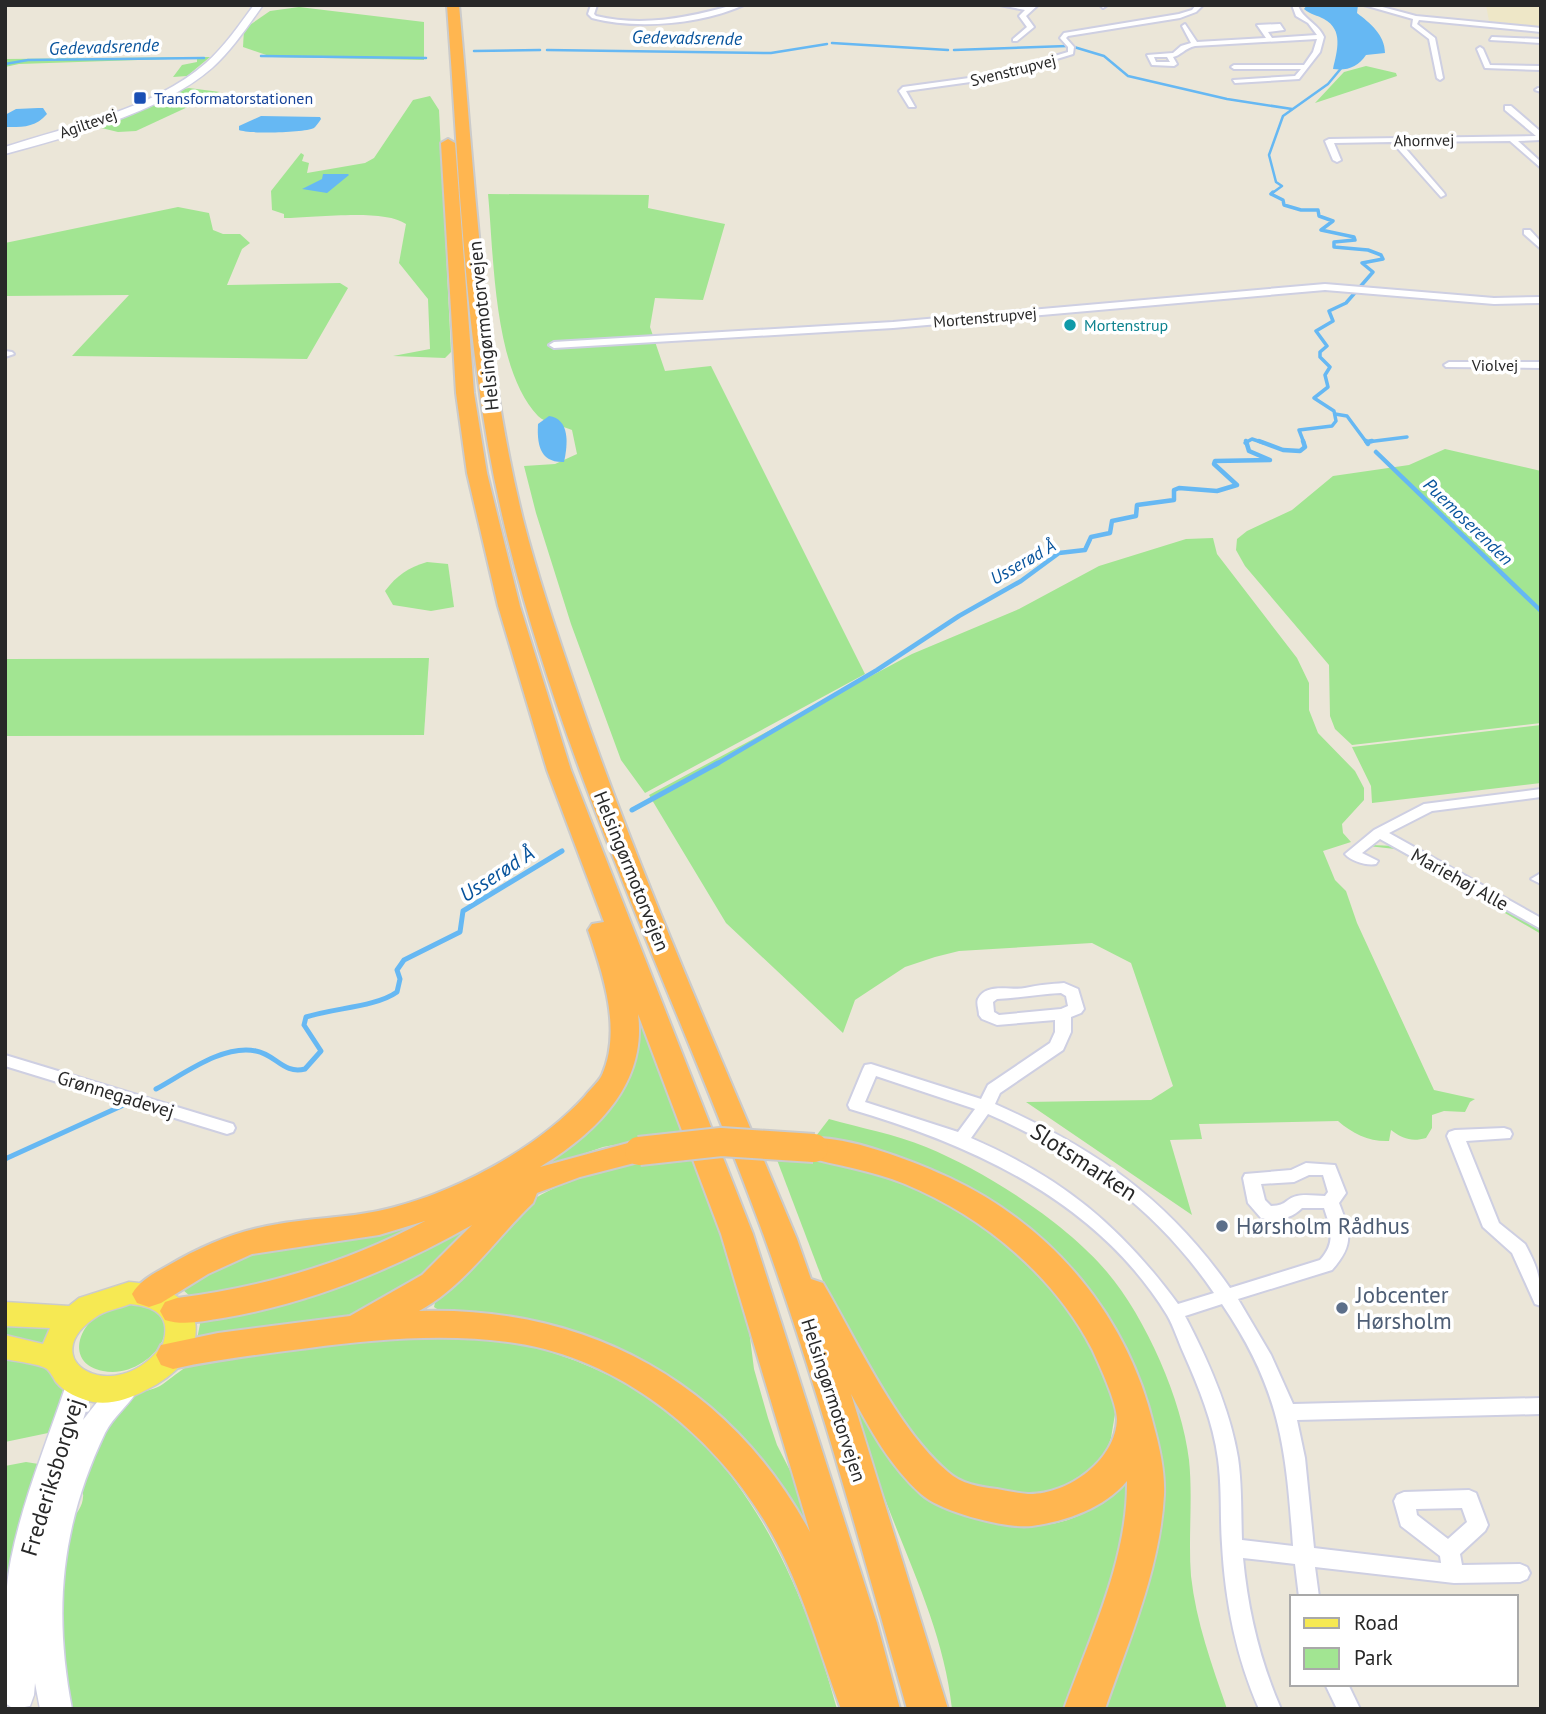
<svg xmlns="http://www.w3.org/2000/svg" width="1546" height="1714" font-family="'PT Sans',sans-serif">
	<rect width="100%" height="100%" fill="#ebe6d8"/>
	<polygon fill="#eee7c7" points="1486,5 1541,5 1541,27 1489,21"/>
	<g fill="#a2e592">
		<polygon points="299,7 424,22 424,60 272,57 243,47 244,29 270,11"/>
		<polygon points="210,57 187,76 173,77 182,65 197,62 197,58 19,64 5,67 5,59"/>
		<polygon points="1366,66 1396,73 1397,76 1315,103 1344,72"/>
		<polygon points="189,88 220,92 136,131 118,132 93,126 179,90"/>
		<path d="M430,96L439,110L451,352L445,358L393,356L430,349L428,299L399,263L406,224C384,208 313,218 284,218V214L272,210L271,191L301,153L304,155L302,161L309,163L307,173L365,163L374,158L413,100Z"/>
		<path d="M488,194L649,195L648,208L725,224L703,300L655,298L650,327L665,371L711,366L865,674L645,793L621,760L571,624L536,513L524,466L555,464L577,454L572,430C562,426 545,423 538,416C493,369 494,256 488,194Z"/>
		<polygon points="178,207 209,213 213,230 223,234 240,234 250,243 242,249 227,285 340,283 348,288 307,359 72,356 129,295 5,296 5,243"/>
		<polygon points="1445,449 1541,471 1541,723 1352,745 1335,729 1330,716 1329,665 1245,566 1236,550 1237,539 1247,531 1292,510 1333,476 1409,465"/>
		<path d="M1213,538L1217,554L1297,658L1309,683V710L1318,733L1355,771L1364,788V800L1342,824L1343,833L1351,842L1323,851L1335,880L1346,891L1357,923L1434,1090L1475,1099L1470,1102L1465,1112L1444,1111L1432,1115V1128L1426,1138C1412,1142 1403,1139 1391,1130L1389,1141C1370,1142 1353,1134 1338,1121L1199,1124L1202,1139L1170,1140L1192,1215L1026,1102L1151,1100L1173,1086L1131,963L1092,943L959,951L935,957L905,967L855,1000L843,1033L726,923L649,795L912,654L1019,609L1099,566L1186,539Z"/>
		<path d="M427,562L448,564L454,607L431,611L393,605L385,591C397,575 408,568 427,562Z"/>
		<polygon points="429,658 424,735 5,736 5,659"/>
		<polygon points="1541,725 1541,783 1372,803 1371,786 1352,747"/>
		<polygon points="1371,845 1395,846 1541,930 1541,934 1395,849 1368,846"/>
		<polygon points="628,986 685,1132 603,1147 548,1166 417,1233 238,1296 190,1296 183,1290 172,1285 232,1256 399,1226 595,1119"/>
		<path d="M829,1119C860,1128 895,1134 926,1147C985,1171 1066,1223 1107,1272C1146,1318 1182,1400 1189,1460C1193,1498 1188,1538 1191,1576C1196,1622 1212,1665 1227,1709H1101C1115,1645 1129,1581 1144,1517C1148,1499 1160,1468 1158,1450C1157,1424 1147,1397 1138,1374C1086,1239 951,1163 816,1136Z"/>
		<polygon points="774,1152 832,1161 872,1171 916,1188 954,1205 1030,1261 1082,1323 1112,1390 1115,1414 1111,1438 1103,1460 1084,1481 1038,1500 965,1485 912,1445 826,1289"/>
		<path d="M695,1154L749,1330L754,1369L768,1418L777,1445L804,1498L820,1557C797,1520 777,1477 748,1444C717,1410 678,1381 638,1359L446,1315L434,1307L437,1294L523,1206C570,1174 638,1155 695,1154Z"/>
		<polygon points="469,1224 475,1225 425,1281 356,1316 197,1339 200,1324 198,1317"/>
		<path d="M133,1304C200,1313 149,1381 103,1371C67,1364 76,1327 102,1313C111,1307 122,1306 133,1304Z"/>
		<polygon points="5,1318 53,1323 43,1345 5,1338"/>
		<path d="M419,1335C460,1338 502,1338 541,1349C588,1363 635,1385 674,1415C684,1422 692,1433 701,1441C772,1515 810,1612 837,1709H72L57,1631L70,1520C76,1516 83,1505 83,1497C84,1494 81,1490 82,1487C86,1462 115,1406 137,1394C145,1390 155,1390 163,1384C182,1370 190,1362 214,1354Z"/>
		<polygon points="5,1353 42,1365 64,1389 57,1426 48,1433 5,1442"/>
		<path d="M843,1371L957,1511C1002,1530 1062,1535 1102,1501C1112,1493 1120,1483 1129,1474L1121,1566L1066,1709H952C944,1634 911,1568 885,1499C869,1457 857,1413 843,1371Z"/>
		<polygon points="26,1462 45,1465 7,1612 5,1466"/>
	</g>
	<g fill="#66b8f3">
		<path d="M1307,5H1358L1357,13C1370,23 1385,35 1385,53L1366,55C1358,67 1347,71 1333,69C1337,51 1344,30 1324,19C1317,15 1311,15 1304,9Z"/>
		<path d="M38,108H43L47,114C35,128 22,127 5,127V115L16,109Z"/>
		<path d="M261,116L320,117L321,119C319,122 316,126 314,128C304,133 248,134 239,130V126Z"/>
		<polygon points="323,174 348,174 349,175 327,193 302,189 322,179"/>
		<path d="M549,416C570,419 568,444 564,462C539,463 537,443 538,424Z"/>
	</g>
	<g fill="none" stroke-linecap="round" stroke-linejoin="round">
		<g stroke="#66b8f3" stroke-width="2.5">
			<polyline points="832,43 948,50"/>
			<polyline points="1074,47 1104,56 1128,76 1227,99 1292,109"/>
			<polyline points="547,50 771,53 827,44"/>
			<polyline points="954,50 1067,46"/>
			<polyline points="474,51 540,50"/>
			<polyline points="261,56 426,58"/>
			<polyline points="5,64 28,60 204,58"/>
			<polyline points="1271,194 1282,186 1276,182 1269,155 1283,116 1328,84 1343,66"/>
		</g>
		<g stroke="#66b8f3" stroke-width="3.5">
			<polyline points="1273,192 1271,194 1283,200 1284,205 1301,210 1318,210 1319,216 1333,221 1321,230 1354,237 1355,240 1334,242 1334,247 1368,250 1381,255 1383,259 1362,263 1373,272 1346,303 1329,311 1333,321 1316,331 1327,346 1320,352 1320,357 1330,367 1325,375 1328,387 1314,398 1334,411 1336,421 1332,426 1299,430 1304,443"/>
			<polyline points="1335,414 1347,416 1367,443"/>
			<polyline points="1367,442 1407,437"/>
			<polyline points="1245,443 1252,439 1264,443"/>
		</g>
		<g stroke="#66b8f3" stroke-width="4.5">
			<polyline points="1259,441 1283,450 1300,451 1305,447 1303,441"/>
			<polyline points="1366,441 1368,444"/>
			<polyline points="1367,442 1372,441"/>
			<polyline points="1376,452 1541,611"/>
			<polyline points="715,765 877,670 959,616 1021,581 1059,553 1085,550 1091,537 1110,533 1112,521 1136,516 1137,505 1174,500 1174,490 1179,488 1217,491 1237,485 1214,464 1215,461 1270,460 1249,451 1246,441"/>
		</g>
		<g stroke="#66b8f3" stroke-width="5">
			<polyline points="632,810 718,763"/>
			<path d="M156,1089C184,1074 223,1044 256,1051C275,1054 284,1075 305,1069L321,1051L304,1025L306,1017C334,1008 376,1007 397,992L400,979L397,970L404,960L460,932L463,911L562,851"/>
			<polyline points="5,1159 128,1103"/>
		</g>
		<defs>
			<g id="street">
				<path d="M591,5H597L594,14L596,16C642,27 688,18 733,5H744C702,24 637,30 592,18L588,14Z"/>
				<polygon points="1000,5 1038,5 1026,16 1034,27 1017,41 1013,41 1013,39 1027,27 1019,16 1025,10"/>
				<polygon points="1100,5 1106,5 1106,6 1103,8"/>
				<polygon points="1196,5 1203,5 1196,12 1180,18 1068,36 1066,38 1074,47 1073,54 992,79 906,91 915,107 909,107 899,91 903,87 991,75 1068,52 1068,47 1060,38 1064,33 1179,14 1192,10"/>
				<path d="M1292,5H1298C1302,19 1318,23 1324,37L1320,52L1299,79L1235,83L1233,80L1295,76L1301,69H1234L1231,67L1234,65H1304L1313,52L1317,39L1195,46C1185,48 1180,56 1173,57L1177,64L1174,66L1152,65L1147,55L1173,53L1181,46L1191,43L1182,26L1185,24L1197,42L1266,38L1257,25L1280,24L1284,30L1268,32L1272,38L1317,35L1308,23L1296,16ZM1154,57H1167L1170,62H1156Z"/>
				<polygon points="1364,5 1375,5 1416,16 1541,28 1541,32 1419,20 1417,24 1435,38 1443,78 1440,80 1437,78 1429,39 1412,26 1413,19"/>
				<polygon points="1492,37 1541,39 1541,43 1490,40"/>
				<polygon points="1480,47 1483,49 1490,65 1541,66 1541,70 1485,68 1477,49"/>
				<polygon points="1538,88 1541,88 1541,92 1535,90"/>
				<polygon points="1505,106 1511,106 1541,132 1541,140 1518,141 1541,162 1541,168 1510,141 1400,142 1444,193 1445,195 1441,197 1392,142 1334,143 1341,160 1337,162 1333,160 1325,141 1329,139 1536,136 1505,110"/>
				<polygon points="1524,230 1530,230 1541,242 1541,249 1524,234"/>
				<polygon points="1325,284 1494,298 1541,297 1541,303 1494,304 1325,290 893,328 554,348 549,345 554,342 893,322"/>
				<polygon points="5,351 12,352 14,354 5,357"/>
				<polygon points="1449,362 1541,362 1541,368 1446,367 1444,365"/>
				<path d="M1541,789V797L1432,811L1389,833L1541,918V929L1380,839L1362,853L1378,861L1376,864C1367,866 1351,861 1345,854L1374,830L1424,804Z"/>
				<polygon points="1541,873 1541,884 1531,879"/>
				<path d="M1064,983L1078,989L1084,1009L1081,1013L1071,1017V1032L1063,1050L1000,1093L995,1104C1094,1148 1167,1198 1230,1288L1320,1260C1336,1243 1331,1229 1324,1208H1302C1291,1219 1276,1222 1261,1218L1248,1203L1243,1178L1245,1174L1291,1170L1306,1163L1335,1165L1346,1193L1339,1203C1350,1232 1355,1244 1332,1270L1238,1299L1271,1355L1293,1404L1541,1398V1414L1297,1420L1305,1458L1314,1548L1441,1563L1440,1556L1401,1526L1394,1501L1397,1495L1404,1492L1469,1490L1476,1493L1488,1525L1485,1531L1460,1554L1462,1565L1520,1564L1527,1567L1530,1573L1527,1579L1520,1582L1454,1583L1315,1567L1319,1597H1299L1295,1564L1243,1558C1248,1611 1260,1661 1281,1709H1259C1236,1657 1225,1601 1222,1544C1220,1516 1222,1488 1218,1459C1213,1422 1199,1388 1184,1354C1178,1341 1174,1327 1167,1315C1097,1201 973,1145 850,1109L848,1105L863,1069L865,1065L871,1064L981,1099L988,1085L1050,1043L1055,1032V1020L997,1025L982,1019L979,1015C979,1010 976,1003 978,999C986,982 1012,991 1025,988C1039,985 1050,984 1064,983ZM1061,993L1066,996L1068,1006L1061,1009L999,1015L994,1012L993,1002L997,999C1019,998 1039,994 1061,993ZM876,1076L975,1109L958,1132L865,1102ZM988,1114C1081,1155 1156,1208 1214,1293L1178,1304C1120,1225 1061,1177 971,1138ZM1309,1175H1323L1328,1192L1325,1196C1316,1196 1305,1194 1297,1196C1284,1199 1289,1205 1271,1206L1265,1200L1261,1184L1294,1182ZM1222,1304C1280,1389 1286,1447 1293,1546L1242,1540C1241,1513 1242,1485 1238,1458C1230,1409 1208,1360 1185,1316ZM1462,1508L1467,1522L1448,1539L1417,1515L1416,1509Z"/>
				<polygon points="5,1055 233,1124 235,1128 233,1132 227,1134 5,1066"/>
				<path d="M1504,1128L1510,1130L1512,1134L1510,1138L1466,1141L1499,1223L1525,1244C1538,1268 1541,1279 1541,1306L1535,1304L1512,1253L1483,1227L1447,1136L1449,1132L1455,1130Z"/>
				<polygon points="1325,1684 1348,1684 1360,1709 1337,1709"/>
			</g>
			<g id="secondary">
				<path d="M254,5H263C248,26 232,50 212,68C160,113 71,136 5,154V147C72,125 152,110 206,63C225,46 239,25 254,5Z"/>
				<path d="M80,1374L90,1377L94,1385L83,1420L116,1378L126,1375L136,1378L140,1386C131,1404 114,1415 105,1433C61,1525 53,1610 72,1709H40L35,1683L34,1695L30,1706L14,1709L5,1703C5,1656 2,1605 11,1559C23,1499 47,1442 66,1385L70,1377Z"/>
			</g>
			<path id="primary" d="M129,1282C215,1288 216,1358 144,1391C129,1399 111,1405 93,1402C80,1399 64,1392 56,1382C54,1379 50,1371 47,1369C41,1364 14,1361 5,1359V1335L43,1344L50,1328L5,1326V1302L69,1306L79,1298ZM130,1304C155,1306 172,1316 163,1344C116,1411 28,1359 99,1315C108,1310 120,1308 130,1304Z"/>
			<g id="highway">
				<path d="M447,5H459C475,177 482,352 523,519C537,574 555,627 573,680C637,870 720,1054 797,1239L811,1279L823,1283C857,1341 897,1429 948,1472C961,1484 980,1487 997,1489C1007,1491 1018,1493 1028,1494C1068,1495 1116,1460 1117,1419C1117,1403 1099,1364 1092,1349C1053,1274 982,1216 905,1184C872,1170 837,1166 803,1156L798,1148L803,1140C836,1130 918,1163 950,1178C1052,1226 1128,1316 1154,1427C1160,1449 1165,1472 1164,1495C1160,1569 1129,1640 1105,1709H1064C1090,1637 1128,1559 1127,1481C1104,1508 1067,1521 1032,1526C1006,1529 941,1512 921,1494C890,1466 871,1431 851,1394L948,1709H907C862,1552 820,1393 765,1239C678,999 561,769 503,519C464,351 460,176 447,5Z"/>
				<path d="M448,139L455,143L474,393L487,473L520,606L571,770L753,1234L877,1623L900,1709H841C819,1650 802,1587 771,1532C719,1439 623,1359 515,1343C447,1333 377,1339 309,1348C263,1354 218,1359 173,1369L161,1365L156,1355L161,1345L218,1333L350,1316L422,1275L472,1225C394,1269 311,1303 223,1318C203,1321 184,1326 165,1320L160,1311L165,1302L177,1298C264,1287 347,1263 425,1221L379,1235L252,1254L208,1274L161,1303L149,1307L137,1303L132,1294C140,1280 155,1273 169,1265C203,1245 239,1230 278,1224C311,1218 345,1218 378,1211C450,1196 536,1150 585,1096C590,1089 598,1083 602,1075C622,1030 603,974 588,930L592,924L604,922L547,770L498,606L467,473L456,393L441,143ZM638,1014L721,1234L810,1532C729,1383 589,1306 419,1311C466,1285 495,1239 533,1203L537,1193L580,1177L650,1159L655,1151L650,1143L639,1140L540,1167C596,1133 647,1084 638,1014Z"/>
			</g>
		</defs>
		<use href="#street" stroke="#cecfe2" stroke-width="4"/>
		<use href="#secondary" stroke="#cecfe2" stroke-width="3"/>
		<use href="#primary" stroke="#cbcbcb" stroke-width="3"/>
		<use href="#highway" stroke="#cbcbcb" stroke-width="4"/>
		<use href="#street" fill="#fff" fill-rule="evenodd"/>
		<use href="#secondary" fill="#fff" fill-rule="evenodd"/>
		<use href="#primary" fill="#f6e953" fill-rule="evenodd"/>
		<use href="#highway" fill="#ffb650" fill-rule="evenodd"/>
		<defs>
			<polyline id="highway-bridge" points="639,1151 721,1142 814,1148"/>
		</defs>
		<use href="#highway-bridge" stroke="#cbcbcb" stroke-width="32" stroke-linecap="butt"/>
		<use href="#highway-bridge" stroke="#ffb650" stroke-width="28"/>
	</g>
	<rect fill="#1a4fb4" stroke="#fff" stroke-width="2.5" x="133" y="91" width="14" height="14" rx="3.5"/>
	<circle fill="#0f9aa8" stroke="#fff" stroke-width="2.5" cx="1070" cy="325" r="7"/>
	<g fill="#5c6f8a" stroke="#fff" stroke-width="2.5">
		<circle cx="1222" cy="1226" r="7"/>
		<circle cx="1342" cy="1308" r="7"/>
	</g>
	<g text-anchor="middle" stroke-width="7" stroke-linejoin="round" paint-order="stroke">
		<g font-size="16" fill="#282828" stroke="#fff">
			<text transform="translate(1013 70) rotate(-14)" y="6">Svenstrupvej</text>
			<text transform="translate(88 123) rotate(-19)" y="6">Agiltevej</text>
			<text transform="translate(1424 140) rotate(-1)" y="6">Ahornvej</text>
			<text transform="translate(985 317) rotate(-5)" y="6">Mortenstrupvej</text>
			<text x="1495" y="371">Violvej</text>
		</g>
		<g font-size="16" fill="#164399" stroke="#fff" text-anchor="start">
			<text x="154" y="104">Transformatorstationen</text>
		</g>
		<g font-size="16" fill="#0d838f" stroke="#fff" text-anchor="start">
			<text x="1084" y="331">Mortenstrup</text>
		</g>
		<g font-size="18" font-style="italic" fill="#07539c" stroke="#fff">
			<text transform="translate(687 38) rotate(1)" y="6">Gedevadsrende</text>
			<text transform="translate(104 47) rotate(-2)" y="6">Gedevadsrende</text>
			<text transform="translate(1468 522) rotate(44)" y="6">Puemoserenden</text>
			<text transform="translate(1023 562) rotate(-30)" y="6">Usserød Å</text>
		</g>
		<g font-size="19" fill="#282828" stroke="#fff">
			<text transform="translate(483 326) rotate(-96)" y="7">Helsingørmotorvejen</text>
			<text transform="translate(632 871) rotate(68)" y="7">Helsingørmotorvejen</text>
			<text transform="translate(1460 879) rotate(29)" y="7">Mariehøj Alle</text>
			<text transform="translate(116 1094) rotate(17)" y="7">Grønnegadevej</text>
			<text transform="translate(834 1400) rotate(72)" y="7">Helsingørmotorvejen</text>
		</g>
		<g font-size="21" font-style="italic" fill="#07539c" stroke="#fff">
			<text transform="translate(497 874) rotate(-33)" y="7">Usserød Å</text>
		</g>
		<g font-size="23" fill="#282828" stroke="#fff">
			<text transform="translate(1084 1162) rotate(33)" y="8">Slotsmarken</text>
			<text transform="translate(52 1477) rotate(-73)" y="8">Frederiksborgvej</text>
		</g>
		<g font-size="23" fill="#4e5e75" stroke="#fff" text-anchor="start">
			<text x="1236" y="1234">Hørsholm Rådhus</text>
			<text x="1356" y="1303">Jobcenter<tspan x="1356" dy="26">Hørsholm</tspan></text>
		</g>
	</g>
	<rect width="1546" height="1714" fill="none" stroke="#282828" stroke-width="14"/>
	<rect x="1290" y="1595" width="228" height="91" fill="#ffffff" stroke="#a9a9a9" stroke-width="2"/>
	<rect x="1304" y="1618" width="35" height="10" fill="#f6e953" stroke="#a9a9a9" stroke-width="2"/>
	<text x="1354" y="1630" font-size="21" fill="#282828">Road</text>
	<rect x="1304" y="1648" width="35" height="21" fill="#a2e592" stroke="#a9a9a9" stroke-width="2"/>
	<text x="1354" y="1665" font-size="21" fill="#282828">Park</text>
</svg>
